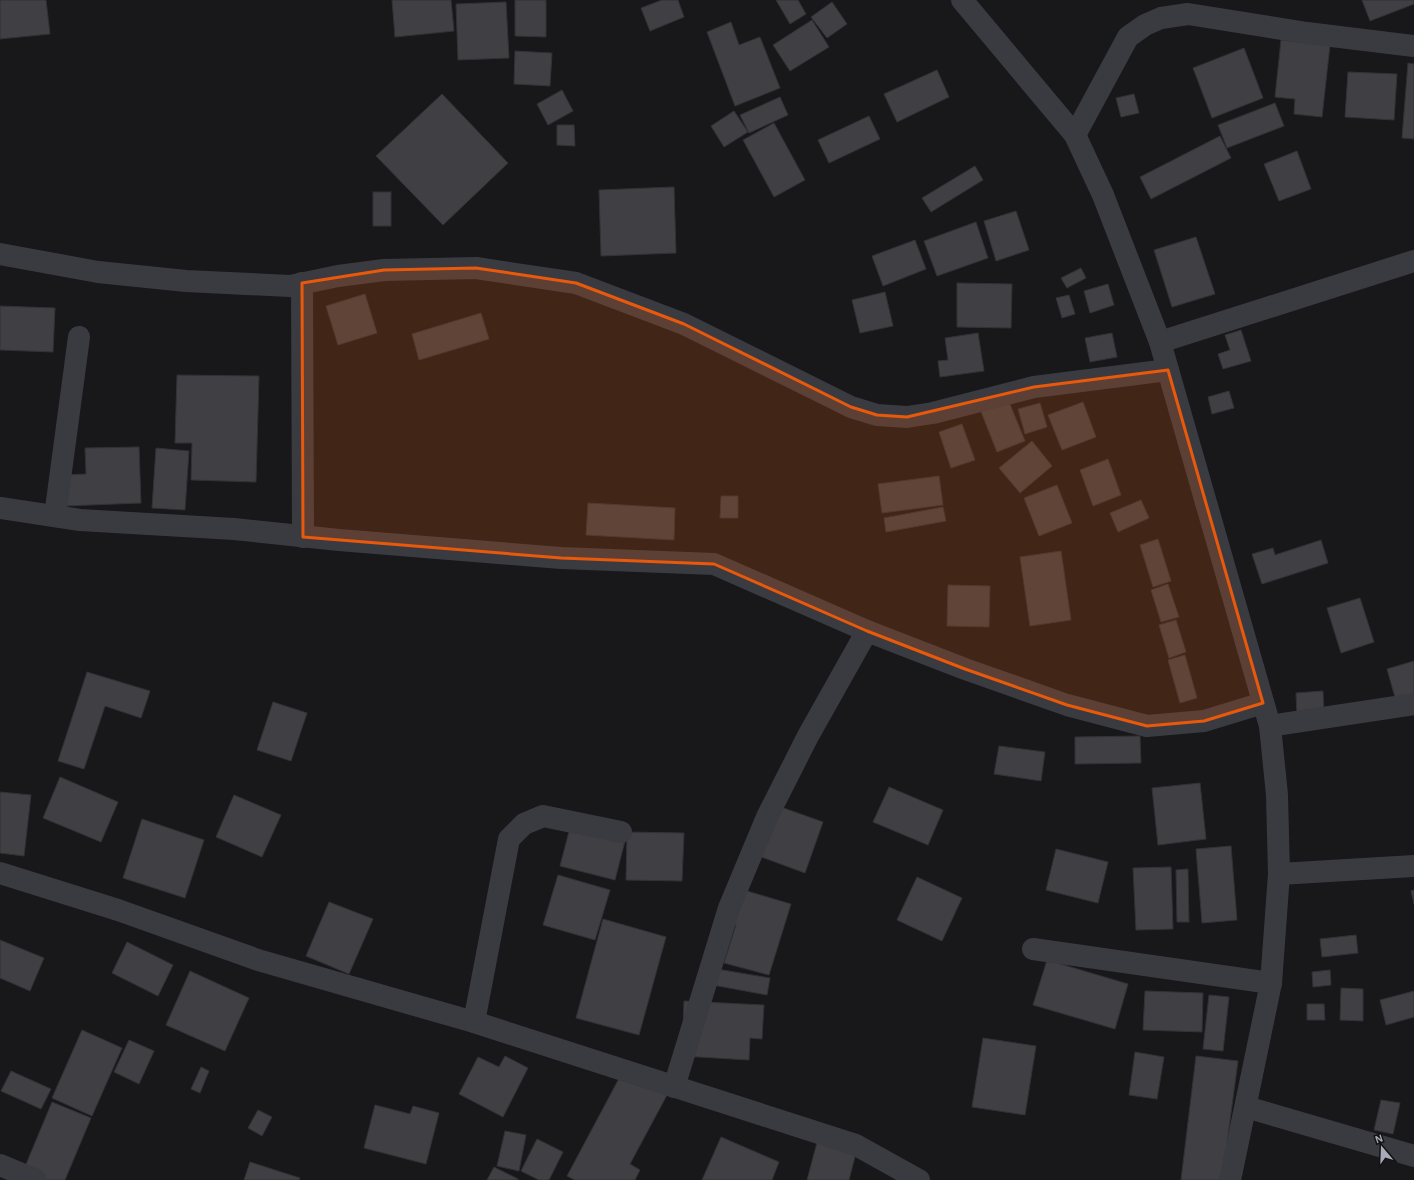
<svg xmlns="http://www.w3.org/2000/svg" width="1414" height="1180" font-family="'Alegreya Sans',sans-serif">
	<rect width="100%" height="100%" fill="#18181a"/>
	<g fill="#3f3f44" stroke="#323136">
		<polygon points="0,0 46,0 50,34 0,39"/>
		<polygon points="392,0 451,0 454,31 395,37"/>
		<polygon points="515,0 546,0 546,37 515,36"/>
		<polygon points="662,0 678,0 684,17 650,31 641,8"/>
		<polygon points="776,0 798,0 806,14 790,24"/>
		<polygon points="1362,0 1414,0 1414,4 1370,21"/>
		<polygon points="506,2 509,58 458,60 456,4"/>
		<polygon points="832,2 847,24 827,38 811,17"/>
		<polygon points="812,20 829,47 790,71 773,45"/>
		<polygon points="731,22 739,45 760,37 780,88 735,106 707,32"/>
		<polygon points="1281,40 1330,45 1322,117 1294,114 1295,99 1275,97"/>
		<polygon points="1244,48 1263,98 1212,118 1193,68"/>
		<polygon points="515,51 552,53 550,86 514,84"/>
		<polygon points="1408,63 1414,64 1414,139 1402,138"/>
		<polygon points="937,70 949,97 897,122 884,94"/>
		<polygon points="1348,72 1397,74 1394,120 1345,117"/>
		<polygon points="562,90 573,111 548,125 537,104"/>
		<polygon points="442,94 508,163 443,225 376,156"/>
		<polygon points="1134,94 1139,113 1121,117 1116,98"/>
		<polygon points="780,97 788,115 749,133 740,115"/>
		<polygon points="1275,103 1284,126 1227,148 1218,125"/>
		<polygon points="734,111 748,132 724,147 711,126"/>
		<polygon points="869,116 880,139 829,163 818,140"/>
		<polygon points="774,123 805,180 774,197 743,140"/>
		<polygon points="557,125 574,125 575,146 557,145"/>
		<polygon points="1220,136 1231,158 1151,199 1140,177"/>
		<polygon points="1297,151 1311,189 1279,201 1264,164"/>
		<polygon points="975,166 983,180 931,212 922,198"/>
		<polygon points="674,187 676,253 601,256 599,190"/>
		<rect x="373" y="192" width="18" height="34"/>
		<polygon points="1016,211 1029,250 996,261 984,221"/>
		<polygon points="976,222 988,258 937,276 924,241"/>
		<polygon points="1196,237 1215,294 1172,307 1154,250"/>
		<polygon points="915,240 926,269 883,286 872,256"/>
		<polygon points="1081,268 1086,278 1067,288 1061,278"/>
		<polygon points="957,283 1012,284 1011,328 957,327"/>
		<polygon points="1108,284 1114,305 1090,313 1084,291"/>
		<polygon points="885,292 893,326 860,333 852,300"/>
		<polygon points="365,294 377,333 338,345 326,306"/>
		<polygon points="1069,295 1075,314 1062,318 1056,298"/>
		<polygon points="0,306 55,308 53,352 0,350"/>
		<polygon points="481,313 489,339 419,360 412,334"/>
		<polygon points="1241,330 1251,361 1223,369 1218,354 1230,350 1225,335"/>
		<polygon points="978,333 984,371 940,377 938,361 948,360 945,338"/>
		<polygon points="1112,333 1117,357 1090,362 1085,338"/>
		<polygon points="177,375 259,376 256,482 191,480 192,443 175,443"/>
		<polygon points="1229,391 1234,408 1212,414 1208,397"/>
		<polygon points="1007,397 1025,441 997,452 980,409"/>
		<polygon points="1083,402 1096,437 1062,450 1048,415"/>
		<polygon points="1040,403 1047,427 1025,434 1018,409"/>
		<polygon points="962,424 975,460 951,468 939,432"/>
		<polygon points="1032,441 1052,466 1020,493 999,468"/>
		<polygon points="139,447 141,503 65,506 64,475 86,474 85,448"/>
		<polygon points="156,448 189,451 185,510 152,508"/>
		<polygon points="1108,459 1121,495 1093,506 1080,470"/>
		<polygon points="939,476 943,505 882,513 878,484"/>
		<polygon points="1057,485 1072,523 1039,536 1024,498"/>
		<polygon points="721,496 738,496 738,518 720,518"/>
		<polygon points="1141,500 1149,518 1118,532 1110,513"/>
		<polygon points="588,503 675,508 674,540 586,535"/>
		<polygon points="943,507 946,521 886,532 884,518"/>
		<polygon points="1158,539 1171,581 1153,587 1140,545"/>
		<polygon points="1321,540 1328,563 1262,584 1252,554 1273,548 1275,555"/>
		<polygon points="1061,551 1071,620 1030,626 1020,557"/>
		<polygon points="1168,584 1179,617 1161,622 1151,590"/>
		<polygon points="948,585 990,586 989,627 947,626"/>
		<polygon points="1360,598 1374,642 1341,653 1327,608"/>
		<polygon points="1176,620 1186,652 1169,658 1159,625"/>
		<polygon points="1185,655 1197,698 1180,703 1168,660"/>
		<polygon points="1414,661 1414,696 1396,701 1387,669"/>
		<polygon points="87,672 150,691 141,718 105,706 84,769 58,761"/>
		<polygon points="1323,691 1324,715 1297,717 1296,693"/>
		<polygon points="273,702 307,713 291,761 257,750"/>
		<polygon points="1140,736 1141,763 1075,764 1075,737"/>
		<polygon points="999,746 1045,752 1041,781 994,774"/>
		<polygon points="60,777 118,802 101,842 43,818"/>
		<polygon points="1200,783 1206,839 1158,845 1152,788"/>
		<polygon points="889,787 943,810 928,845 873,822"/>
		<polygon points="0,792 31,795 24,856 0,853"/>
		<polygon points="234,795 281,815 262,857 216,837"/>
		<polygon points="764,801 823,822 805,873 745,851"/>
		<polygon points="142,819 204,840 185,898 123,878"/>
		<polygon points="572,820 627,833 615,880 560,866"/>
		<polygon points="627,832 684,833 682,881 626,880"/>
		<polygon points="1231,846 1237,920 1202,923 1196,849"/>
		<polygon points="1056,849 1108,862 1098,903 1046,890"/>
		<polygon points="1171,867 1173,929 1136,930 1133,868"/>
		<polygon points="1188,869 1189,922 1177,922 1176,870"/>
		<polygon points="558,875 610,890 595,940 543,925"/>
		<polygon points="917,877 962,898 942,941 897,920"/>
		<polygon points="730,886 791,904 769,975 724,963 736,925 719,920"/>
		<polygon points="1414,890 1414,904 1411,891"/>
		<polygon points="329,902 373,919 349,974 306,956"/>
		<polygon points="603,919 666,937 639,1035 576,1018"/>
		<polygon points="1356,935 1358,953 1322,957 1320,939"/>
		<polygon points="0,940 44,958 30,991 0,978"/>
		<polygon points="127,942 173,965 158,996 112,973"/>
		<polygon points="1047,960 1128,984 1115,1029 1033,1005"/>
		<polygon points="705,967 770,978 767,995 702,983"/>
		<polygon points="1330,970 1331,985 1313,987 1312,972"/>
		<polygon points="190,971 249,998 225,1051 166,1025"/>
		<polygon points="1341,988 1363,989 1363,1021 1340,1020"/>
		<polygon points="1145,991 1203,993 1202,1032 1143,1030"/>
		<polygon points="1414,991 1414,1017 1386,1025 1380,1000"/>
		<polygon points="1209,995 1229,997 1223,1051 1203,1049"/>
		<polygon points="684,1001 764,1005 762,1039 750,1038 749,1060 682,1056"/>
		<polygon points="1307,1004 1324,1004 1325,1020 1307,1020"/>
		<polygon points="82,1030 122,1048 92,1116 52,1098"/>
		<polygon points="983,1038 1036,1046 1025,1115 972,1107"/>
		<polygon points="129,1040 154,1051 139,1084 114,1072"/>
		<polygon points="1135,1052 1164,1057 1157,1099 1129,1095"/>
		<polygon points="505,1056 528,1068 503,1117 459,1094 478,1057 499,1067"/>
		<polygon points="1196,1056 1238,1061 1222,1180 1181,1180"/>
		<polygon points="201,1067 209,1071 200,1093 191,1089"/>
		<polygon points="11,1071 51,1089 41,1109 1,1091"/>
		<polygon points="623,1071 667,1095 630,1164 640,1170 635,1180 575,1180 567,1176"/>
		<polygon points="1381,1100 1400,1103 1393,1134 1374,1130"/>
		<polygon points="52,1102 91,1118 65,1180 36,1180 22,1174"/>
		<polygon points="375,1105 410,1114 413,1106 439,1113 426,1164 364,1148"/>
		<polygon points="258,1110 272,1117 262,1136 248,1128"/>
		<polygon points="505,1131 526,1135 519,1171 497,1166"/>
		<polygon points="819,1135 858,1145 849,1180 807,1180"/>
		<polygon points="721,1137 779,1162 772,1180 702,1180"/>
		<polygon points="537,1139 563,1152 549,1180 539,1180 521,1171"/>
		<polygon points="250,1162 300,1178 299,1180 244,1180"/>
		<polygon points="494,1167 518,1179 518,1180 487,1180"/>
	</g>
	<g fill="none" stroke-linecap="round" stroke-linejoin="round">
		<g stroke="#3a3a41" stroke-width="22">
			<polyline points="1075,135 1128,37 1145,25 1161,18 1188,14 1307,33 1414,46"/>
			<polyline points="0,254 98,272 186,281 290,286 338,276 384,270 476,268 576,283 684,324 851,407 877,415 907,417 933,413 1034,387 1168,370"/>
			<polyline points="302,283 303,537"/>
			<polyline points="1160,342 1414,261"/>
			<polyline points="0,508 80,520 234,529 339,540 561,558 714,564 867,631 965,669 1067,705 1147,726 1204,721 1263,703"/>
			<polyline points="55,516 79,337"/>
			<polyline points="1270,726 1414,704"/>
			<polyline points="0,873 118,910 258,960 474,1022 856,1145 919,1180"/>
			<polyline points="1279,874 1414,866"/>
			<polyline points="1033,949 1271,983"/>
			<polyline points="474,1022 509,839 524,824 543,816 621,832"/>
			<polyline points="674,1087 729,908 767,817 808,736 867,631"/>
			<polyline points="1246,1107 1414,1156"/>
			<polyline points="0,1165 36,1180"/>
		</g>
		<polyline stroke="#3a3a41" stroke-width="22" points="962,0 1075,135 1103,195 1160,342 1270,726 1277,795 1279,874 1271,983 1230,1180"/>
	</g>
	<path fill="#e8590c" fill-opacity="0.2" stroke="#e8590c" stroke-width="3" stroke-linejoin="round" d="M476,268L576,283L684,324L851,407L877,415L907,417L1034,387L1168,370L1263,703L1204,721L1147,726L1067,705L965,669L867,631L714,564L561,558L303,537L302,283L384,270Z"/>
	<g transform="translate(1382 1148) rotate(341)" stroke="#131215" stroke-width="3" paint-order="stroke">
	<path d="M0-3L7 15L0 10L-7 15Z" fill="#a9abba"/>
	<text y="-6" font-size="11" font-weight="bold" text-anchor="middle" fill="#a9abba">N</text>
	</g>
</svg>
